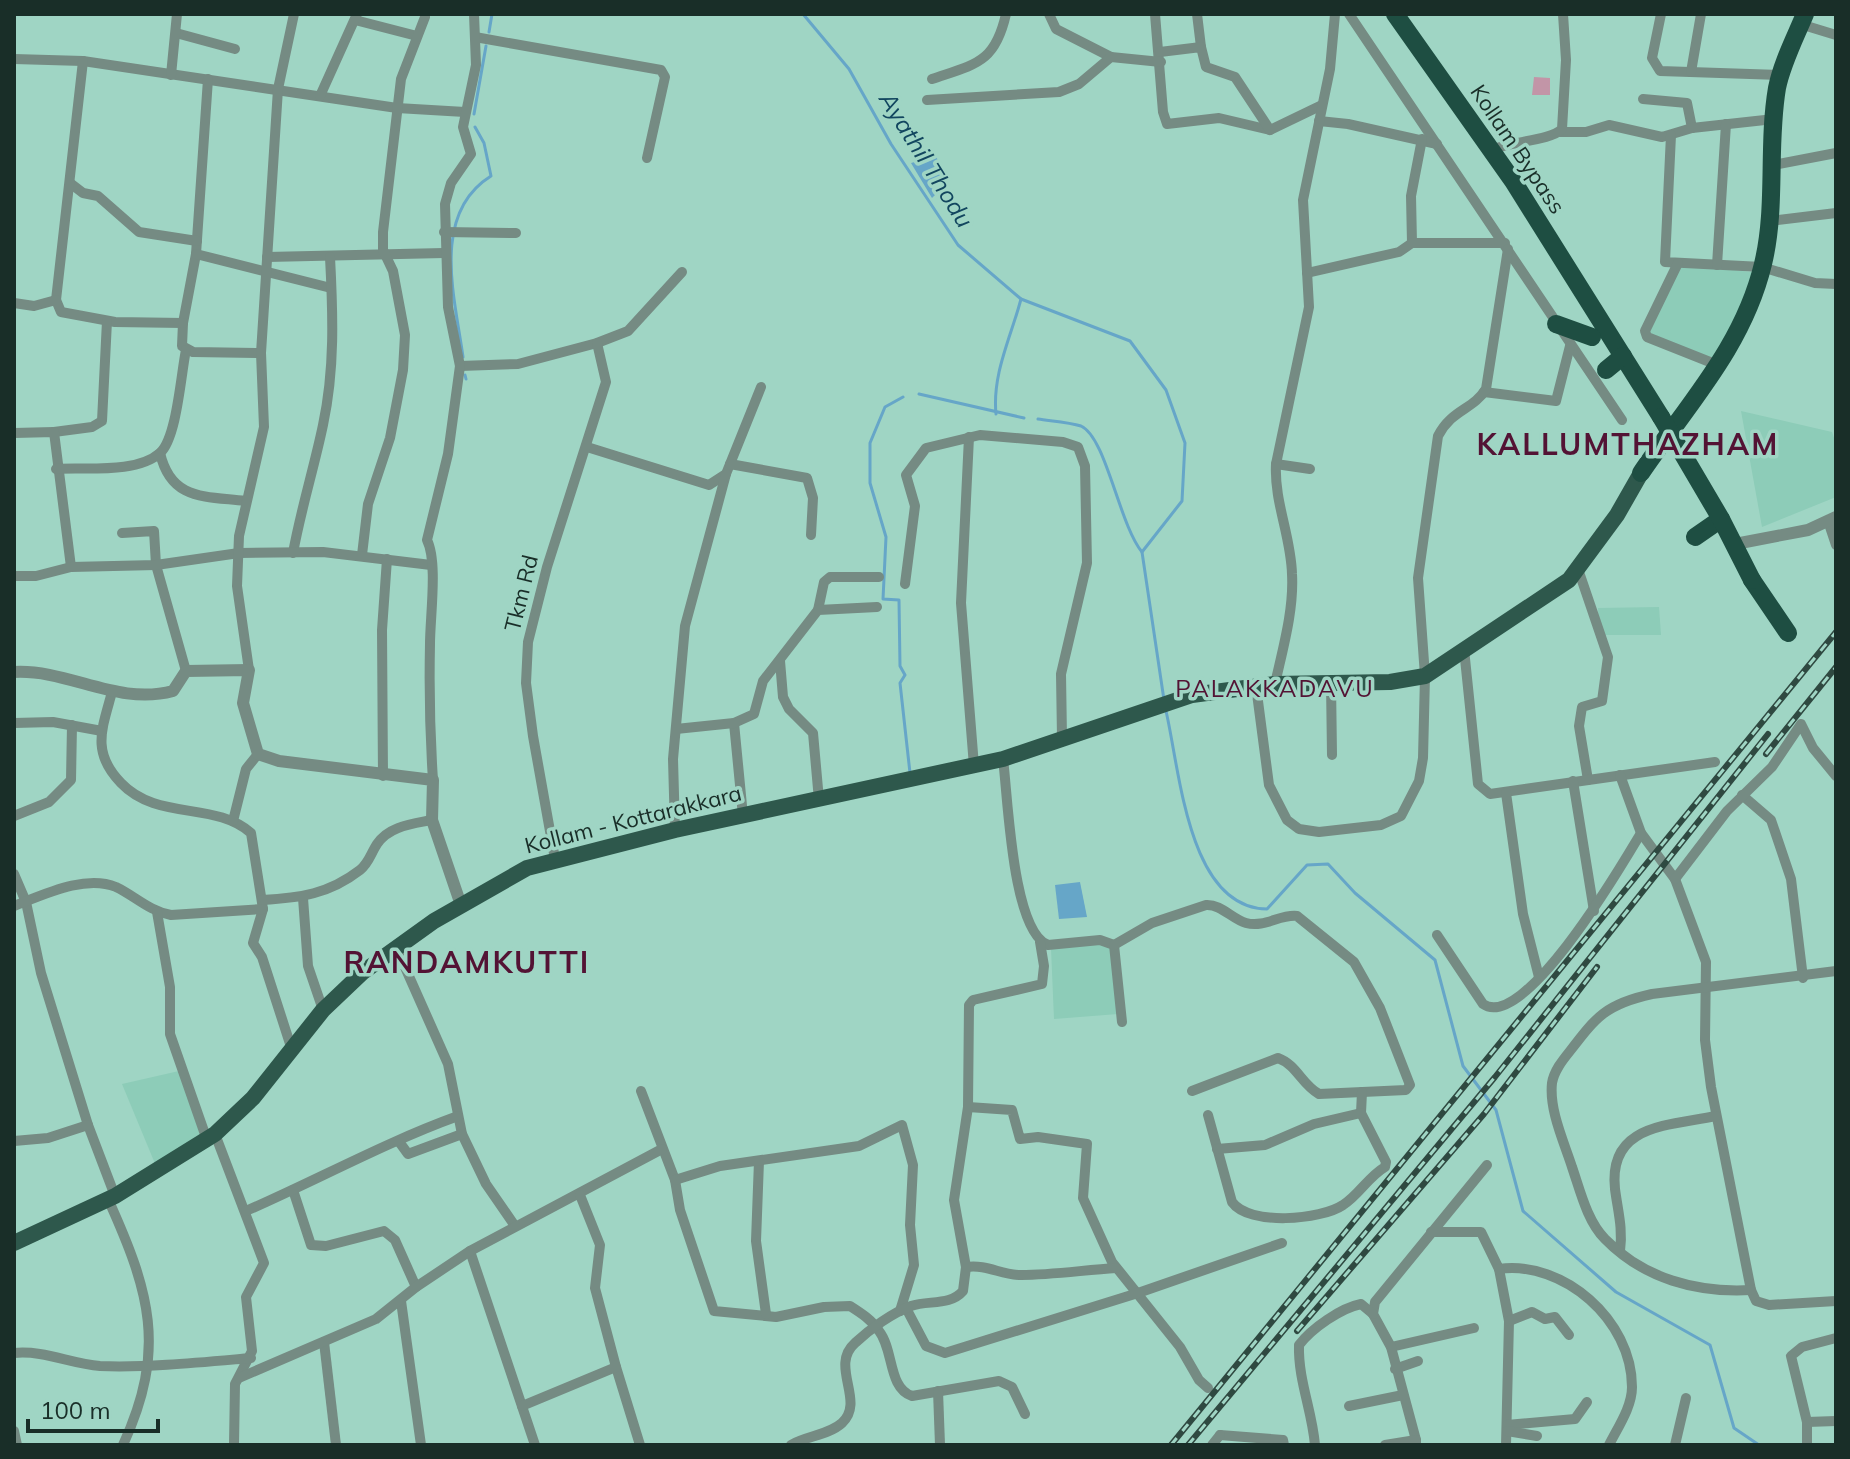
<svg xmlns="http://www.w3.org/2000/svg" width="1850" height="1459" font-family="Mulish,sans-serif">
	<rect width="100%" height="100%" fill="#9fd5c4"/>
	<g fill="#8dccb8">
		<polygon points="1680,263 1757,273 1715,364 1647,334"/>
		<polygon points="1741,411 1832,432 1836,444 1836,497 1762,527"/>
		<polygon points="1659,607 1661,635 1599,635 1598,608"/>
		<polygon points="1102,942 1112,945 1118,1014 1054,1019 1051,948"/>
		<polygon points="179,1071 203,1138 156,1166 122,1084"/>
	</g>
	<polygon fill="#c295a7" points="1534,77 1550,78 1550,95 1532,95"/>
	<g fill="#66a6c8">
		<polygon points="936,156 947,183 932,198 911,163"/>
		<polygon points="1080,882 1087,917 1059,919 1055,885"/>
	</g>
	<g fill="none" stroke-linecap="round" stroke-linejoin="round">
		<g stroke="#66a6c8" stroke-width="3">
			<polyline points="803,14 849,69 891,144 958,245 1021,299 1130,341 1166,390 1185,443 1182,501 1142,552 1164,700"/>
			<polyline points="489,32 492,14"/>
			<polyline points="474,114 486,46"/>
			<path d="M463,357C455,298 430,214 491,176L484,143L475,127"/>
			<polyline points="465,375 466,379"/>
			<polyline points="919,394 1024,418"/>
			<polyline points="903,397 885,407 870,443 870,483 886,537 883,599 899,600 900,666 905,675 900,683 910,773"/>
			<path d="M996,414C992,374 1011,337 1021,299"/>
			<path d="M1038,419C1051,421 1069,422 1081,426C1106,437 1119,524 1142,552"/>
			<path d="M1166,711C1180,771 1188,908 1267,909L1307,865L1328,864L1355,893L1435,960L1463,1066L1496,1110L1523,1211L1616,1292L1710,1345L1734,1428L1759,1445"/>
		</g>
		<g stroke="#758b83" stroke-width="10">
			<polyline points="1049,14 1056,29 1111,57"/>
			<polyline points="1155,14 1163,112 1167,124 1219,118 1270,130"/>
			<polyline points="1197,14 1201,47"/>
			<polyline points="1349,14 1622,420"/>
			<polyline points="1661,14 1652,58 1660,71 1780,75"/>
			<polyline points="355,20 417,36"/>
			<polyline points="1800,24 1836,35"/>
			<polyline points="176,33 235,49"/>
			<polyline points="475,37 661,70 665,77 647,158"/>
			<polyline points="1160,52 1201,47 1206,67 1235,77 1270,130 1322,105"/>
			<polyline points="14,59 83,61 397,108 465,112"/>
			<polyline points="1691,72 1701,14"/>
			<polyline points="171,75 177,14"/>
			<polyline points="208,79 196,254 183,323 182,346 193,352 261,353"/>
			<path d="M932,79C976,64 995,63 1006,14"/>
			<polyline points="320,96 357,14"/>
			<polyline points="1643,99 1687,103 1692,128"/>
			<polyline points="927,100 1059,92 1079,84 1111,57 1161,62"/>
			<polyline points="1319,121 1348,124 1437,144"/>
			<polyline points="1560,132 1586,132 1609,125 1662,137 1692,128 1774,119"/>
			<polyline points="1671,135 1665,262 1762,267 1815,283 1836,284"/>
			<path d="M1491,150C1511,141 1550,141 1562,129L1566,60L1563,14"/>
			<polyline points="1773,165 1836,153"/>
			<polyline points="70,183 83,193 98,196 139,232 197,241"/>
			<polyline points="1770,221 1836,213"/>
			<polyline points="444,232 516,233"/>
			<polyline points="1412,243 1411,196 1422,139"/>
			<polyline points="196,254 331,288"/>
			<polyline points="267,257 444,253"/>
			<polyline points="1678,263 1645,331 1647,337 1720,366"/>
			<polyline points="1717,265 1726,124"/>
			<polyline points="1307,273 1399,252 1412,243 1505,243"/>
			<polyline points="56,300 83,61"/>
			<polyline points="14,303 34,306 56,300 61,312 115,322 183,323"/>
			<polyline points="460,366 518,364 597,343 628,331 682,272"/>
			<polyline points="1484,392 1556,401 1570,346"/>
			<polyline points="54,432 92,427 102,421 107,321"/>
			<polyline points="14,433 54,432 71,567"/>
			<polyline points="969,437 961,603 974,766"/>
			<polyline points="587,447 709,485 726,474 761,387"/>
			<path d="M160,453C171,500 203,496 245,501"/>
			<polyline points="730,464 807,478 813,498 811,535"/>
			<polyline points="1276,464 1310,469"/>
			<path d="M56,469C86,467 136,474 160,453C177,438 181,373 186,350"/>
			<polyline points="1828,521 1836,545"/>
			<polyline points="122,533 154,531 156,565 186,671"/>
			<path d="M293,553C301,509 314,468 323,425C335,369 333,314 330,257"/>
			<polyline points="362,555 368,504 390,438 403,370 405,335 393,271 383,250 383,232 401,79 425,17"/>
			<polyline points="1578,569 1608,657 1602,701 1582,707 1579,726 1588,780"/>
			<polyline points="14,576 36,576 71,567 156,565 239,553 323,552 431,565"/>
			<polyline points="905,584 915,506 906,475 926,448 980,435 1063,442 1078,447 1085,466 1087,563 1061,674 1062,738"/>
			<polyline points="818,610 824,582 830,577 879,577"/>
			<polyline points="1464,649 1478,784 1490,794 1715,762"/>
			<polyline points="780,661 783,697 789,709 813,733 819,800"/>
			<polyline points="249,670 237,586 239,536 264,427 261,353 278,89 294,14"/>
			<polyline points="1331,683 1332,755"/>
			<path d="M1275,684C1283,648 1294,610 1292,574C1291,536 1274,502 1276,464L1309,307L1303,200L1330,69L1335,14"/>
			<path d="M1256,686L1269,785L1287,820L1299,829L1319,832L1381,825L1401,816L1419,781L1423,758L1425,676L1418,578L1438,436C1452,409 1473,410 1486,389L1508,249"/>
			<path d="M112,692C102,729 91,752 121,783C157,821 215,801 251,833L263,909L253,943L262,957L292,1050"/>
			<polyline points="14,723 53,722 102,731"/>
			<polyline points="734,723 743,816"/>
			<polyline points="676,729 734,723 754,714 763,681 818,610 877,607"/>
			<path d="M1003,759C1008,797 1012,931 1048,945L1100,940L1114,945L1122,1022"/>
			<polyline points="1620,775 1641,833 1675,879 1706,962 1705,1040 1711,1087 1751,1290 1756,1301 1769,1305 1836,1301"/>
			<polyline points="383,776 382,630 387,559"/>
			<path d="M433,780C430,735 429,690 430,644C430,617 438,562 427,540L448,454L460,366L448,307L445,204L451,183L471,154L463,127L476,65L474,14"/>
			<polyline points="1573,781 1594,911"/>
			<polyline points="1506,793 1523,914 1539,977"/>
			<polyline points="1742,795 1771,820 1791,879 1803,978"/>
			<polyline points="14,816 49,802 71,780 72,725"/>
			<polyline points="233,821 246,769 258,754"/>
			<polyline points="675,830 673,759 685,626 726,474"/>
			<polyline points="555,859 533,736 526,683 528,642 547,567 606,382 597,343"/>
			<polyline points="14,874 26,902 41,973 88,1125"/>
			<polyline points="1675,879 1727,811 1772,767 1801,724 1813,748 1836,776"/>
			<polyline points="303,898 308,966 323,1010"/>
			<path d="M262,900C300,898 329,894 360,870C369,863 371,853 377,844C389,826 412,824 432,820"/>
			<path d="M14,906C43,895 85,874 116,887C135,896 149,911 171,915L263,909"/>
			<polyline points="157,912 170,987 170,1034 207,1140"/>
			<path d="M1437,935L1483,1004C1524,1033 1623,863 1641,833"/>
			<path d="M1114,945L1152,923L1206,905C1221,904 1232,919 1246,923C1265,928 1280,914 1297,916L1354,962L1380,1008L1410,1085L1406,1090L1319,1094C1302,1085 1297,1065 1278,1058L1192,1091"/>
			<polyline points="396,947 448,1064 462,1134 486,1184 515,1226"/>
			<path d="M641,1091L675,1180L680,1210L714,1311L776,1317L824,1307L850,1306C861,1313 872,1320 879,1331C894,1350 888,1388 912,1396L999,1381L1012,1387L1025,1414"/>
			<polyline points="968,1107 1012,1110 1020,1139 1038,1137 1087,1144 1083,1198 1112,1262 1180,1347 1199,1380 1208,1388"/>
			<path d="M1208,1115L1232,1202C1249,1226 1321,1220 1343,1205C1359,1195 1368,1177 1385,1167L1386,1162L1361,1113L1362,1092"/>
			<polyline points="215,1134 264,1263 246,1297 252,1351 235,1384 234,1445"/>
			<polyline points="14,1141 48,1138 88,1125 115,1196"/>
			<polyline points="400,1143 408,1154 462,1134"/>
			<polyline points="1217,1149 1265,1145 1314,1124 1361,1113"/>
			<polyline points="759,1161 756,1241 766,1314"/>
			<polyline points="675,1180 720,1166 859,1146 902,1125 913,1165 910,1225 914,1265 900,1311"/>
			<polyline points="293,1190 311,1245 326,1246 384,1231 395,1240 416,1287"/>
			<path d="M108,1199C150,1292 167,1349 123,1445"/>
			<path d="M246,1211C317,1180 386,1142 458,1116"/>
			<path d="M1431,1232H1481L1499,1269C1563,1260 1632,1320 1632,1387C1632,1407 1618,1427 1609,1445"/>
			<polyline points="470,1251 535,1445"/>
			<path d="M1620,1251C1623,1228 1618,1212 1615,1189C1608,1124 1668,1126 1716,1116"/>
			<path d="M966,1267C987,1264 1001,1275 1021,1275C1052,1275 1084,1270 1116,1268"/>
			<polyline points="1499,1269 1509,1321 1506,1445"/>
			<path d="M1751,1290C1697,1293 1644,1279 1605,1239C1587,1221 1580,1190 1572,1167C1564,1142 1549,1110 1552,1083C1554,1071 1562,1061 1570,1051C1596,1017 1606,1004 1652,994L1836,971"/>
			<polyline points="401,1301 421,1445"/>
			<polyline points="906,1308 926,1346 945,1353 1138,1293 1282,1243"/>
			<polyline points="1509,1321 1532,1312 1545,1319 1555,1317 1569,1335"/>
			<polyline points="324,1342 336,1445"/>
			<polyline points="1391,1347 1474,1328"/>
			<path d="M14,1353C44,1350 71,1364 100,1366C146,1368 205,1362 251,1358"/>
			<polyline points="616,1367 640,1445"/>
			<polyline points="1395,1369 1418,1361"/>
			<polyline points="239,1378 376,1319 416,1287 470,1251 662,1149"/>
			<polyline points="938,1391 940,1445"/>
			<polyline points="522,1406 616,1367 595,1288 600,1245 580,1195"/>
			<polyline points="1349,1406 1403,1395"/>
			<polyline points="1807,1422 1836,1421"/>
			<polyline points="1507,1425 1575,1419 1587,1402"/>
			<polyline points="14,1431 17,1445"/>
			<polyline points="1507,1431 1537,1436"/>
			<polyline points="1220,1435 1283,1440 1284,1445"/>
			<polyline points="1416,1440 1391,1347 1373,1314 1375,1302 1487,1165"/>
			<path d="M791,1445C806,1436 829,1435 842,1423C866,1401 829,1366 855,1343C870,1329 892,1313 911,1306C929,1300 950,1306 963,1291L966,1267L954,1200L968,1107L969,1005L973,1000L1042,984L1044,966L1040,942"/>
			<polyline points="1212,1445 1220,1435"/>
			<path d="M1315,1445C1312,1410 1298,1380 1299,1345C1312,1328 1341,1308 1361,1304L1373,1314"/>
			<polyline points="1385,1445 1416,1440 1416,1443"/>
			<polyline points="1675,1445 1686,1398"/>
			<polyline points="1807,1445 1807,1422 1791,1356 1802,1347 1836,1338"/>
		</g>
		<g stroke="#758b83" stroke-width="12">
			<polyline points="1735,544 1808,530 1836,517"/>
			<path d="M14,672C69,669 117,706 173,691L186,671L249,670L243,703L258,754L279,761L433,780L432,820L461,905"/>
		</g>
		<polyline stroke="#2e584c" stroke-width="16" points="14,1243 115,1196 215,1134 253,1098 323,1010 363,972 434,921 527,868 675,830 1003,759 1192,695 1275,684 1390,682 1425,676 1569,580 1617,515 1641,473"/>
		<g stroke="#1e4e42" stroke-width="18">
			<polyline points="1395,14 1513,181 1661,417"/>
			<polyline points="1556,324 1592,337"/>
			<polyline points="1606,370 1623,356"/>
			<path d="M1641,473C1687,405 1743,347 1763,264C1777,206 1767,147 1777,88C1782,63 1795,38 1805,14"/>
			<polyline points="1695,537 1721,519"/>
			<polyline points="1752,580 1788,633"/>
		</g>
		<defs>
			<g id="rail">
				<polyline points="1766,754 1836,667"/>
				<polyline points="1297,1331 1484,1114 1597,967"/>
				<polyline points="1171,1445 1836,632"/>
				<polyline points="1188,1445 1495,1077 1768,734"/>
			</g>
		</defs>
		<use href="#rail" stroke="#2f4941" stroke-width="6"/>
		<use href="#rail" stroke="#9fd5c4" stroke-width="3" stroke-dasharray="9" stroke-linecap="butt"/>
		<polyline stroke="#1e4e42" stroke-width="18" points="1661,417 1721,519 1752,580"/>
	</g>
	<g text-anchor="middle" stroke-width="7" stroke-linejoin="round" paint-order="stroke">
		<g font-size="22" fill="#192e28" stroke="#9fd5c4">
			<text transform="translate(1518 149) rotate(56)" y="8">Kollam Bypass</text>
			<text transform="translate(521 593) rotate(-76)" y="8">Tkm Rd</text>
			<text transform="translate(633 819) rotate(-14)" y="8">Kollam - Kottarakkara</text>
		</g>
		<g font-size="24" font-style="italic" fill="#12465f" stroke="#9fd5c4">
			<text transform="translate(926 160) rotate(58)" y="8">Ayathil Thodu</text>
		</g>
		<g font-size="24" letter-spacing="2" fill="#531334" stroke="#9fd5c4">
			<text x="1275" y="697">PALAKKADAVU</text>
		</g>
		<g font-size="30" font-weight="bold" letter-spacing="2" fill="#531334" stroke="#9fd5c4">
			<text x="1628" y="455">KALLUMTHAZHAM</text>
			<text x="467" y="973">RANDAMKUTTI</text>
		</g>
	</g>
	<rect width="1850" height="1459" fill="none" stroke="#192e28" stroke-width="32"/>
	<path d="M28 1419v12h130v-12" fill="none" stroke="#192e28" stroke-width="4"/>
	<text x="40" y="1419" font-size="24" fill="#192e28" stroke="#9fd5c4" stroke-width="6" paint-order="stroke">100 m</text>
</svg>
